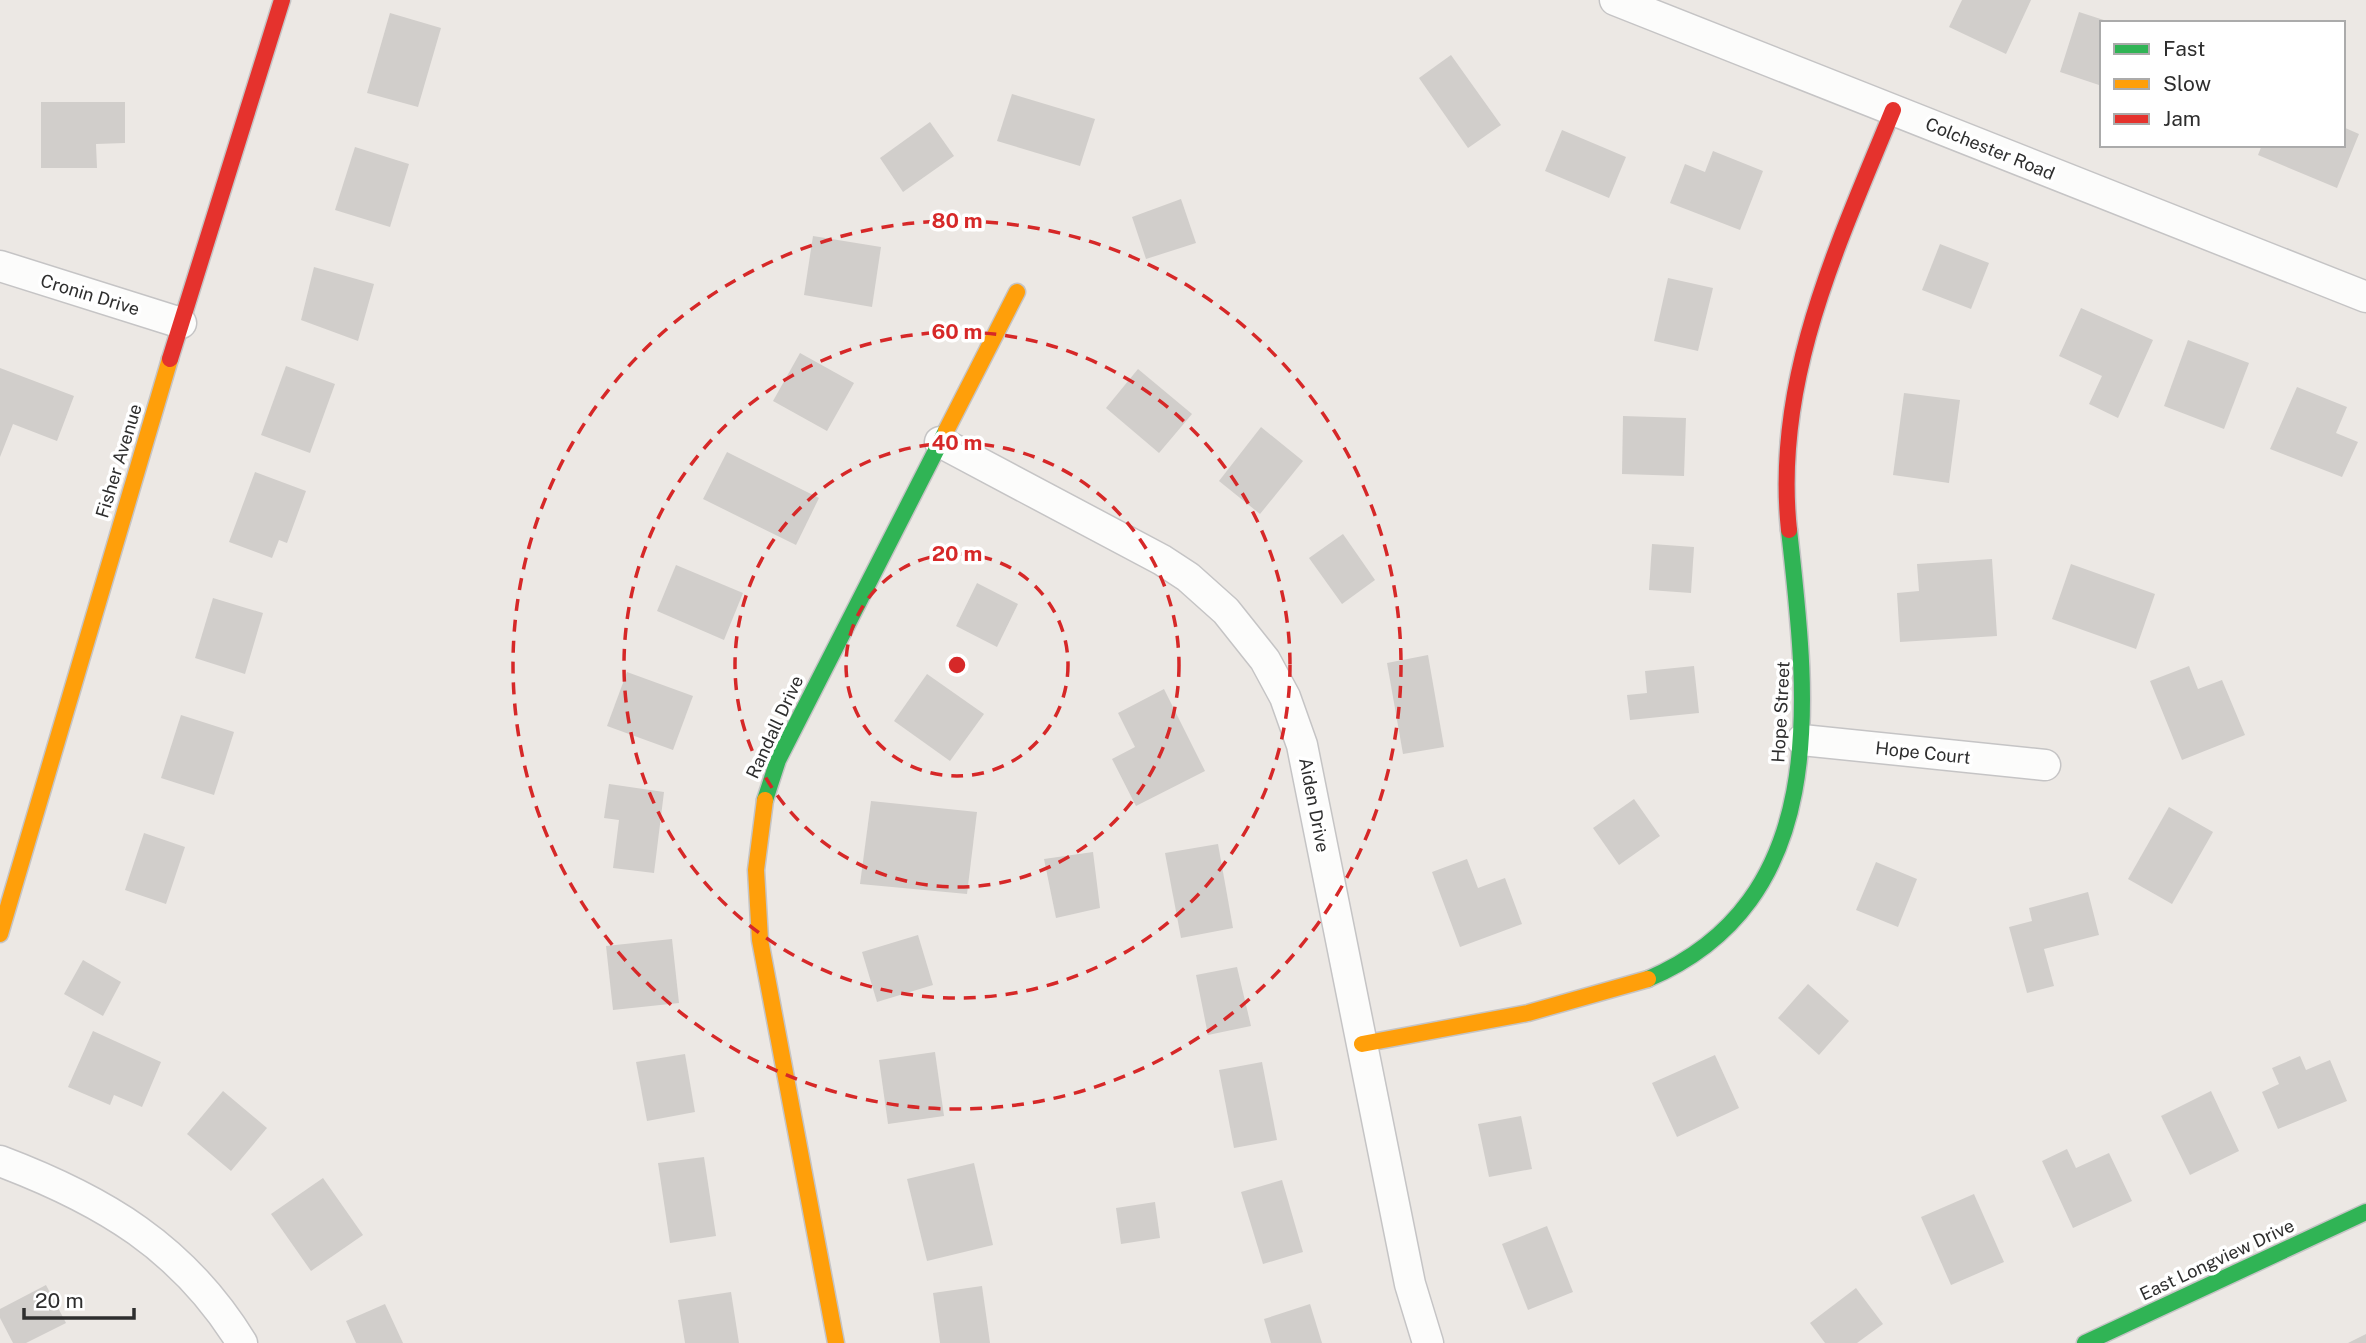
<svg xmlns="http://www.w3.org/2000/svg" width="2366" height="1343" font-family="'Public Sans',sans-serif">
	<rect width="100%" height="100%" fill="#ece8e4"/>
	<g fill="#d1cecb">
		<polygon points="1962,0 2031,0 2006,54 1949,27"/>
		<polygon points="2079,12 2110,22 2102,23 2102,86 2060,72"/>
		<polygon points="390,13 441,28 418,107 367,93"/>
		<polygon points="1451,55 1501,125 1468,148 1419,78"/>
		<polygon points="1012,94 1095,119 1080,166 997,141"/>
		<polygon points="41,102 125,102 125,143 96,144 97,168 41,168"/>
		<polygon points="930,122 954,156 903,192 880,158"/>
		<polygon points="2343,127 2359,134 2337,188 2258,155 2262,145 2343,145"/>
		<polygon points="1562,130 1626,157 1609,198 1545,171"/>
		<polygon points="355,147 409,164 390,227 335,210"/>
		<polygon points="1713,151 1763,171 1740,230 1670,203 1685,164 1705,172"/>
		<polygon points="1181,199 1196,243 1146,259 1132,217"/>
		<polygon points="813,236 881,247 872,307 804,295"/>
		<polygon points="1940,244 1989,263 1971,309 1922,290"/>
		<polygon points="314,267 374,284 358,341 301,320"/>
		<polygon points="1668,278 1713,288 1698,351 1654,341"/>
		<polygon points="2081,308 2153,340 2118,418 2089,404 2102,376 2059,356"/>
		<polygon points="2188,340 2249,363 2224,429 2164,406"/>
		<polygon points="800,353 854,383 827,431 773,401"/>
		<polygon points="286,366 335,384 310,453 261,435"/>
		<polygon points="0,368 74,396 57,441 13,424 0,457"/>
		<polygon points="1138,369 1192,414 1159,453 1106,408"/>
		<polygon points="2297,387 2347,407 2336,433 2358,442 2342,477 2270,449"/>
		<polygon points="1904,393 1960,400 1949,483 1893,475"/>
		<polygon points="1623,416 1686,418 1684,476 1622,474"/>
		<polygon points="1261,427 1303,461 1260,514 1219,481"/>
		<polygon points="727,452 819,498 796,545 703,499"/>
		<polygon points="255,472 306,491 287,543 279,540 272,558 229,542"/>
		<polygon points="1343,534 1375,580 1342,604 1309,558"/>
		<polygon points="1652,544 1694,547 1691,593 1649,590"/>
		<polygon points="1992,559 1997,636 1900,642 1897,593 1919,591 1917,564"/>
		<polygon points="2071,564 2155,594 2136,649 2052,619"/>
		<polygon points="676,565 743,593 724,640 657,611"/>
		<polygon points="977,583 1018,604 997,647 956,626"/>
		<polygon points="213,598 263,613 245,674 195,658"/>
		<polygon points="1428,655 1444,747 1403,754 1387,663"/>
		<polygon points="1694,666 1699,713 1630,720 1627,695 1647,693 1645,671"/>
		<polygon points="2189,666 2198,689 2222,680 2245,735 2182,760 2150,681"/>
		<polygon points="627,672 693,696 673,750 607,726"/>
		<polygon points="927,674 984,714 950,761 894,721"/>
		<polygon points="1164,689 1205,771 1136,806 1112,759 1135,747 1118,713"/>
		<polygon points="181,715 234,732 214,795 161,778"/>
		<polygon points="609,784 664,792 654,873 613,868 619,820 604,818"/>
		<polygon points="1634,799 1660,836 1619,865 1593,828"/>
		<polygon points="871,801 977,812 967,894 860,884"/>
		<polygon points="2169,807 2213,832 2172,904 2128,879"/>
		<polygon points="144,833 185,847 166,904 125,890"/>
		<polygon points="1218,844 1233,928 1181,938 1165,853"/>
		<polygon points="1093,852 1100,908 1056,918 1044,859"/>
		<polygon points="1467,859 1478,888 1505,878 1522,924 1460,947 1432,872"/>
		<polygon points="1876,862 1917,879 1898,927 1856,910"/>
		<polygon points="2088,892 2099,935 2044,949 2054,986 2027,993 2009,927 2032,921 2029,908"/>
		<polygon points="918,935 933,985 877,1002 862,952"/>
		<polygon points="672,939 679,1003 613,1010 606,946"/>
		<polygon points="83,960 121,982 103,1016 64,994"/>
		<polygon points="1237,967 1251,1026 1208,1035 1196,975"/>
		<polygon points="1808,984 1849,1021 1819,1055 1778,1018"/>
		<polygon points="93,1031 161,1062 142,1107 114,1095 110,1105 68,1087"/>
		<polygon points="935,1052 944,1116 888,1124 879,1060"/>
		<polygon points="685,1054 695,1112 647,1121 636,1062"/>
		<polygon points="1715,1055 1739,1108 1677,1137 1652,1083"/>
		<polygon points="2300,1056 2306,1070 2330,1060 2347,1101 2278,1129 2262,1092 2279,1084 2272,1068"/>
		<polygon points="1262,1062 1277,1140 1234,1148 1219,1070"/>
		<polygon points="223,1091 267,1128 231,1171 187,1134"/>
		<polygon points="2211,1091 2239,1151 2190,1175 2161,1116"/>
		<polygon points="1521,1116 1532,1169 1489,1177 1478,1124"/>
		<polygon points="2067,1149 2076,1168 2109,1153 2132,1201 2073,1228 2042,1161"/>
		<polygon points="704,1157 716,1236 670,1243 658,1163"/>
		<polygon points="974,1163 993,1245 927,1261 907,1179"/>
		<polygon points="323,1178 363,1235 311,1271 271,1214"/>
		<polygon points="1282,1180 1303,1252 1263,1264 1241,1192"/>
		<polygon points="1974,1194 2004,1262 1951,1285 1921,1217"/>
		<polygon points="1155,1202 1160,1238 1121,1244 1116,1208"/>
		<polygon points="1547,1226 1573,1292 1528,1310 1502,1244"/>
		<polygon points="46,1285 66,1323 26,1343 13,1343 0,1318 0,1309"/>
		<polygon points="982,1286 990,1343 940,1343 933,1293"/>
		<polygon points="1856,1288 1883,1324 1857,1343 1825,1343 1810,1323"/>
		<polygon points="731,1292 739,1343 685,1343 678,1300"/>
		<polygon points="385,1304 403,1343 356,1343 346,1321"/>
		<polygon points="1310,1304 1322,1343 1271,1343 1264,1319"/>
		<polygon points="2366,1334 2366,1343 2348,1343"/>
	</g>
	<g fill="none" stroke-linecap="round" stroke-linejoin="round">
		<defs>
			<g id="street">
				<polyline points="1615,0 2366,297"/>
				<polyline points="0,266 181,323"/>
				<polyline points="940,442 1162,560 1188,577 1226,611 1265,660 1285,697 1302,745 1410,1284 1428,1343"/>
				<polyline points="1802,740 2045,765"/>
				<path d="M0,1161C103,1200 183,1247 242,1343"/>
			</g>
			<g id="fast">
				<polyline points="765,800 778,760 946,431"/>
				<path d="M1648,979C1835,899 1807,693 1789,530"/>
				<polyline points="2085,1343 2366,1212"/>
			</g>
			<g id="slow">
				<polyline points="946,431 1017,292"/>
				<polyline points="765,800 756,870 760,940 836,1343"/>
				<polyline points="0,934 170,359"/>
				<polyline points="1362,1044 1528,1013 1648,979"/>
			</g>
			<g id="jam">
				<polyline points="170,359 282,0"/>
				<path d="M1789,530C1773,380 1838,245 1893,110"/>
			</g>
		</defs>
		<use href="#street" stroke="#c5c4c5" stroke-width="33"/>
		<use href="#fast" stroke="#c5c4c5" stroke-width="19"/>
		<use href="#slow" stroke="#c5c4c5" stroke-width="19"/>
		<use href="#jam" stroke="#c5c4c5" stroke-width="19"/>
		<use href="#street" stroke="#fcfcfb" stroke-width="30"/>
		<use href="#fast" stroke="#30b455" stroke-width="16"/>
		<use href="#slow" stroke="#ff9f0a" stroke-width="16"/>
		<use href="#jam" stroke="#e5322d" stroke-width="16"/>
	</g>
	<g fill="none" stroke="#d62828" stroke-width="3.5" stroke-dasharray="12 9">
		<circle cx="957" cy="665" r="111"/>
		<circle cx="957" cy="665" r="222"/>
		<circle cx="957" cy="665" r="333"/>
		<circle cx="957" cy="665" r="444"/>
	</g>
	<g text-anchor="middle" stroke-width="7" stroke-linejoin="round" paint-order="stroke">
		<g font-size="18" fill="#2e2e2e" stroke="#fff">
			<text transform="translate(1990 149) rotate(22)" y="6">Colchester Road</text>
			<text transform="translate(90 295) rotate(17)" y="6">Cronin Drive</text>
			<text transform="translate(119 461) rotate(-73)" y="6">Fisher Avenue</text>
			<text transform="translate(1781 712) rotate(-87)" y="6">Hope Street</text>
			<text transform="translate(775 727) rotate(-65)" y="6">Randall Drive</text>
			<text transform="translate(1923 753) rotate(6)" y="6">Hope Court</text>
			<text transform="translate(1314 805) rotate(79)" y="6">Aiden Drive</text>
			<text transform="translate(2217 1260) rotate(-25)" y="6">East Longview Drive</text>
		</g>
	</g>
	<circle cx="957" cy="665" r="10" fill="#d62828" stroke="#fff" stroke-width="3.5"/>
	<g font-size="21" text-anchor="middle" font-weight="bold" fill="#d62828" stroke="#fff" stroke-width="7" stroke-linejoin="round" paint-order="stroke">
		<text x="957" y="228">80 m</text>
		<text x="957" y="339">60 m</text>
		<text x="957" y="450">40 m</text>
		<text x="957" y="561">20 m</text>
	</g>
	<rect x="2100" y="21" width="245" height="126" fill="#ffffff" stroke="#ababab" stroke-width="2"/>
	<rect x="2114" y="44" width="35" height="10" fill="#30b455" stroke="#ababab" stroke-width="2"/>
	<text x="2163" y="56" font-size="21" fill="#2e2e2e">Fast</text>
	<rect x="2114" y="79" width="35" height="10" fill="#ff9f0a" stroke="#ababab" stroke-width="2"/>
	<text x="2163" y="91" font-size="21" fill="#2e2e2e">Slow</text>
	<rect x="2114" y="114" width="35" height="10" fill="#e5322d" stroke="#ababab" stroke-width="2"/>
	<text x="2163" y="126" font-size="21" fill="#2e2e2e">Jam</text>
	<path d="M24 1308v10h110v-10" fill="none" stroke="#2e2e2e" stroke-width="3.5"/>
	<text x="35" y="1308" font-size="21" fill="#2e2e2e" stroke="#ffffff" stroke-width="5" paint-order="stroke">20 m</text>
</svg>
